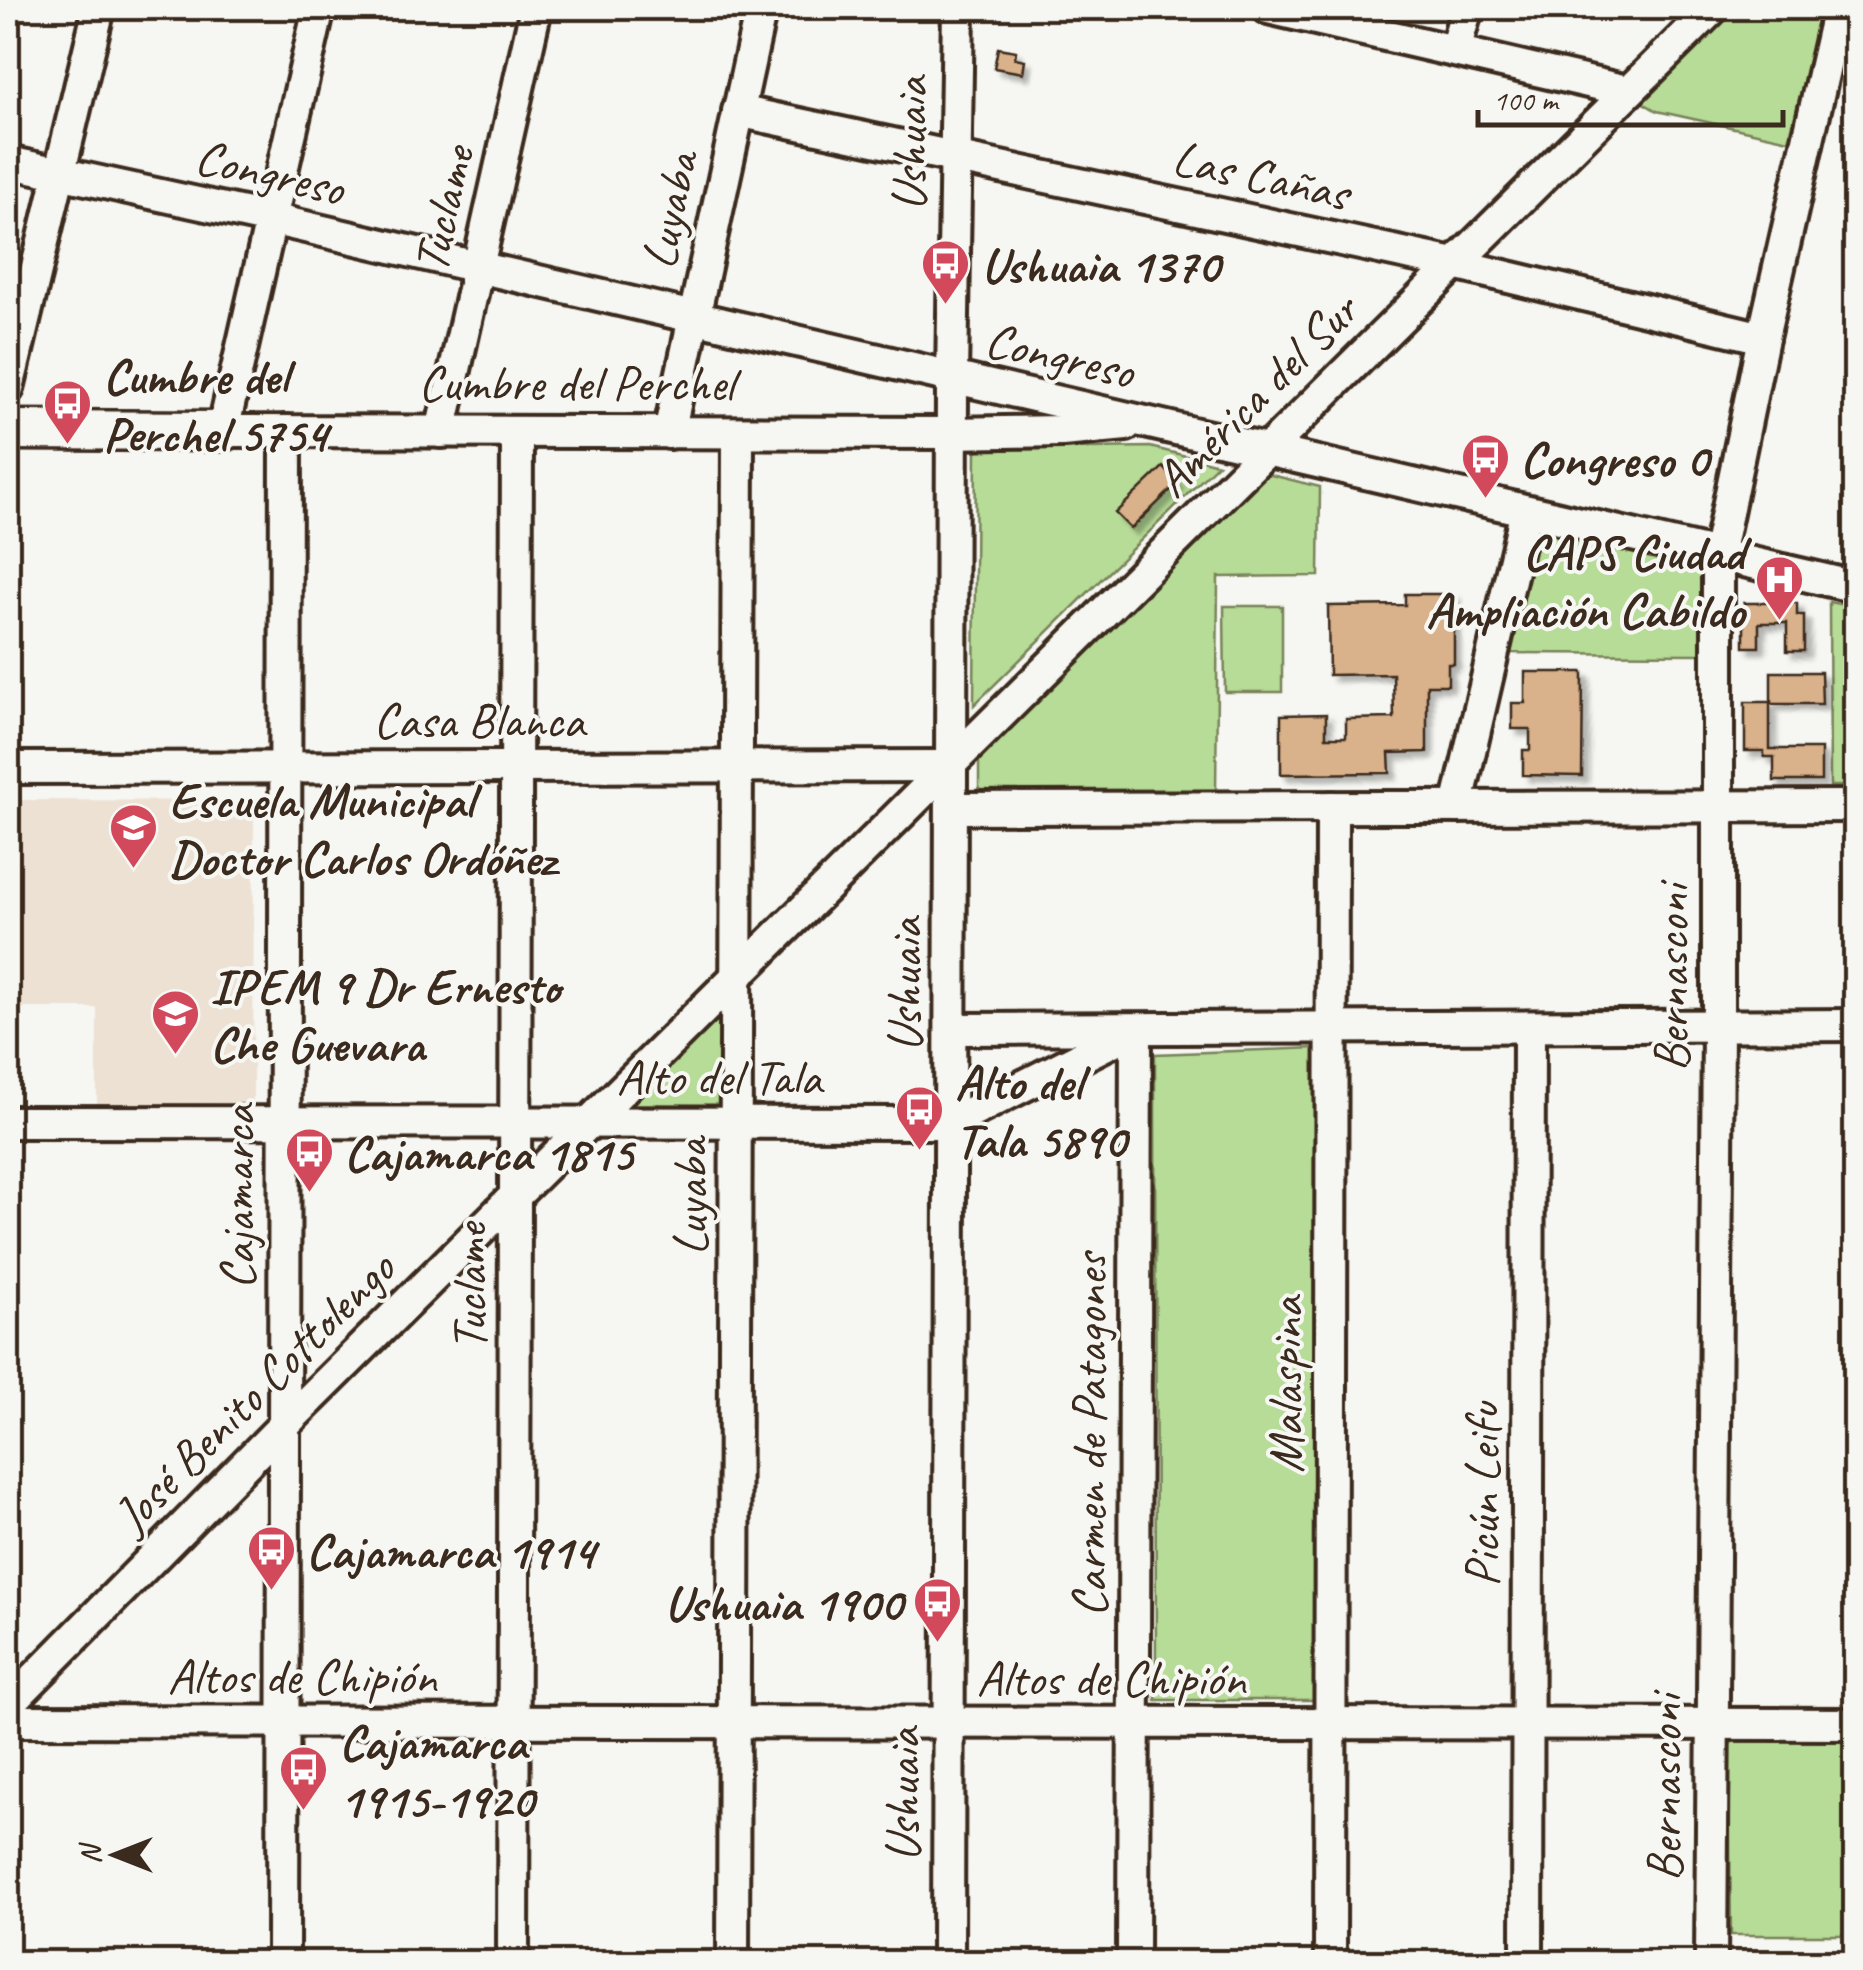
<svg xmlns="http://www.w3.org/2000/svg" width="1863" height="1970" font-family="Caveat,sans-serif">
	<defs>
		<filter id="shadow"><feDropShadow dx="6" dy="6" stdDeviation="2.5" flood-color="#0004"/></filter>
	</defs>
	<rect width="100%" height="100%" fill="#f6f6f2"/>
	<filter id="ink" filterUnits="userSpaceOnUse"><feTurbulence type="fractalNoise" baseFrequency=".01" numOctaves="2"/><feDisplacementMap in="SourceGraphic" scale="20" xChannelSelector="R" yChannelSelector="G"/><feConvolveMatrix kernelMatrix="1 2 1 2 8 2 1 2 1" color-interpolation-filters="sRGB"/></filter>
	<g filter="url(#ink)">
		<polygon fill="#ede1d3" points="15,800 254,801 253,1106 97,1106 97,1008 15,1008"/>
		<g fill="#b7dc97" stroke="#79835a" stroke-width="2.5">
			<polygon points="1736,8 1821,8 1789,140 1657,111 1640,101"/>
			<polygon points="1150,447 1218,464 974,705 976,450"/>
			<polygon points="1267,474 1320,487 1319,576 1218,577 1216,793 979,794 979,758"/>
			<polygon points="1542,528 1690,560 1702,576 1702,654 1503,653 1529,538"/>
			<polygon points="1829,602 1855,607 1855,786 1830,786"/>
			<polygon points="1224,606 1282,606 1282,692 1225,692"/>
			<polygon points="730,1008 727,1105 627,1104"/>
			<polygon points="1318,1048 1314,1700 1156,1700 1155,1054"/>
			<polygon points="1855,1737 1855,1935 1731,1935 1729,1746 1735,1738"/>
		</g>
		<g fill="#d9b18a" stroke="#3b2a1e" stroke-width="2.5" filter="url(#shadow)">
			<polygon points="998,48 1016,51 1015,58 1025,60 1023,73 994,68"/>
			<polygon points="1163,467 1178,483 1131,529 1115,513"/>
			<polygon points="1405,594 1454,594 1454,664 1448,664 1448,685 1427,685 1427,752 1389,753 1390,773 1281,774 1281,715 1326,714 1326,737 1346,737 1346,719 1394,718 1393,674 1329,675 1328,606 1405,605"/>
			<polygon points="1744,603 1797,603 1797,615 1804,615 1804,651 1787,651 1787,623 1759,623 1759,647 1744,647"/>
			<polygon points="1525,672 1583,672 1582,776 1523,775 1523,750 1530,750 1530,729 1512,729 1512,703 1525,703"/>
			<polygon points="1771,672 1821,672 1822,704 1770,704 1770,749 1821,749 1821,781 1774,781 1774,757 1764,757 1764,751 1745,751 1745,702 1771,702"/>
		</g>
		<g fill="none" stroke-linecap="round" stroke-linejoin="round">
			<defs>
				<g id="minor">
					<polyline points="319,8 223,431 952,433 1062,431 1126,425"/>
					<polyline points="1268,8 1627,91"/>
					<polyline points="1455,50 1467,8"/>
					<polyline points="738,111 1454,264 1763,338"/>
					<polyline points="8,162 271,219 1856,587"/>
					<polyline points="8,388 99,8"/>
					<polyline points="441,432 536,8"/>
					<polyline points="669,433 761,8"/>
					<polyline points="8,768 951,766"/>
					<polyline points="1457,807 1526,511"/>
					<polyline points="951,808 1856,806"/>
					<polyline points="951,1029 1856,1025"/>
					<polyline points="8,1122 950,1123 1136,1029 1133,1962"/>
					<polyline points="8,1705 283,1426 1713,8"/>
					<polyline points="8,1721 1856,1724"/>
					<polyline points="283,1962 286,431"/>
					<polyline points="513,1962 517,432"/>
					<polyline points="733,1962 738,433"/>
					<polyline points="948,1962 952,377 958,8"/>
					<polyline points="1330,1962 1332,807"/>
					<polyline points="1527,1962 1529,1027"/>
					<polyline points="1711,1962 1718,1026 1718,556 1763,338 1838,8"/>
				</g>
				<polyline id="major" points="8,430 223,431"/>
			</defs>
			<use href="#minor" stroke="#3b2a1e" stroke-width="38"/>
			<use href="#major" stroke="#3b2a1e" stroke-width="45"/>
			<use href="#minor" stroke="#f6f6f2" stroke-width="30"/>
			<use href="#major" stroke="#f6f6f2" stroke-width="38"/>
		</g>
	</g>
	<defs>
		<symbol id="bus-pin" viewBox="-11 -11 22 30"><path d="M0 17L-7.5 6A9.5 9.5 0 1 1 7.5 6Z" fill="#d1495b" stroke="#f6f6f2"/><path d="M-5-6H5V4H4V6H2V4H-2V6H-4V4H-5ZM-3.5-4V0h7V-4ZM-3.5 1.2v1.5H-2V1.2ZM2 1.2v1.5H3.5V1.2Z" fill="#fff"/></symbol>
		<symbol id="hospital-pin" viewBox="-11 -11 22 30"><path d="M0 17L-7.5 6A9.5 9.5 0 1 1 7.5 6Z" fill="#d1495b" stroke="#f6f6f2"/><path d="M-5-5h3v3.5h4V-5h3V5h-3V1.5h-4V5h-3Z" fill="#fff"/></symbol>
		<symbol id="school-pin" viewBox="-11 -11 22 30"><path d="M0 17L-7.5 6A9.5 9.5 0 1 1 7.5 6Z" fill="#d1495b" stroke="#f6f6f2"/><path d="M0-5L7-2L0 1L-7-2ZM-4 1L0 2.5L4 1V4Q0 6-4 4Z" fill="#fff"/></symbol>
	</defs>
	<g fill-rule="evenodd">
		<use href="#bus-pin" x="918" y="236" width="55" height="75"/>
		<use href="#bus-pin" x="40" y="376" width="55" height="75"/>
		<use href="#bus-pin" x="1458" y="430" width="55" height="75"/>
		<use href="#hospital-pin" x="1752" y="552" width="55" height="75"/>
		<use href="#school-pin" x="106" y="800" width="55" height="75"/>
		<use href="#school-pin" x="148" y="986" width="55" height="75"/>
		<use href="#bus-pin" x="892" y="1082" width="55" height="75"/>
		<use href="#bus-pin" x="282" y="1124" width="55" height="75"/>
		<use href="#bus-pin" x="244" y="1522" width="55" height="75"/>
		<use href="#bus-pin" x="910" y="1574" width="55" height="75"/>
		<use href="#bus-pin" x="276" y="1742" width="55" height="75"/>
	</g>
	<g text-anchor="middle" stroke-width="8" stroke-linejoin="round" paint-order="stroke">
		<g font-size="50" fill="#3b2a1e" stroke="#f6f6f2">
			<text transform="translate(908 144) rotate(-89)" y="18">Ushuaia</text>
			<text transform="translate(270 171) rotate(13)" y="18">Congreso</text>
			<text transform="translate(1261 174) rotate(12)" y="18">Las Cañas</text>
			<text transform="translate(442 209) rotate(-77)" y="18">Tuclame</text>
			<text transform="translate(668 210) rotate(-78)" y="18">Luyaba</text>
			<text transform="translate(1060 354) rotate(13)" y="18">Congreso</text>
			<text x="576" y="400">Cumbre del Perchel</text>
			<text transform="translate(1255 394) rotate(-45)" y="18">América del Sur</text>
			<text x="479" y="737">Casa Blanca</text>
			<text transform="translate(1670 978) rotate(-90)" y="18">Bernasconi</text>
			<text transform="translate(903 985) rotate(-90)" y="18">Ushuaia</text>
			<text x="719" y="1094">Alto del Tala</text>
			<text transform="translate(236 1197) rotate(-90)" y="18">Cajamarca</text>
			<text transform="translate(689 1197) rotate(-90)" y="18">Luyaba</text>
			<text transform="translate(468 1287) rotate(-90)" y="18">Tuclame</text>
			<text transform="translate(1284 1385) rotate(-90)" y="18">Malaspina</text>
			<text transform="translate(253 1391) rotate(-45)" y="18">José Benito Cottolengo</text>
			<text transform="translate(1088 1435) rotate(-90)" y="18">Carmen de Patagones</text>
			<text transform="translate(1481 1495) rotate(-90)" y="18">Picún Leifu</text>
			<text x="302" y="1693">Altos de Chipión</text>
			<text x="1111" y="1695">Altos de Chipión</text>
			<text transform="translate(1663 1788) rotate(-90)" y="18">Bernasconi</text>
			<text transform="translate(901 1795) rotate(-90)" y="18">Ushuaia</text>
		</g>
		<g font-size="50" font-weight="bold" fill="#3b2a1e" stroke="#f6f6f2" text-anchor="start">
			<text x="981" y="282">Ushuaia 1370</text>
			<text x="103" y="393">Cumbre del<tspan x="103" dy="58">Perchel 5754</tspan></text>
			<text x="1520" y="476">Congreso 0</text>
			<text x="1744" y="569" text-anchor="end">CAPS Ciudad<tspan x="1744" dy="58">Ampliación Cabildo</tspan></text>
			<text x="169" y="817">Escuela Municipal<tspan x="169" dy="58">Doctor Carlos Ordóñez</tspan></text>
			<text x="210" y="1003">IPEM 9 Dr Ernesto<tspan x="210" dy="58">Che Guevara</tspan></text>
			<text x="955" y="1099">Alto del<tspan x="955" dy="58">Tala 5890</tspan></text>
			<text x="344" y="1170">Cajamarca 1815</text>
			<text x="306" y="1568">Cajamarca 1914</text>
			<text x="902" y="1620" text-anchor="end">Ushuaia 1900</text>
			<text x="339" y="1759">Cajamarca<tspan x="339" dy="58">1915-1920</tspan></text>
		</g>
	</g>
	<rect width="1863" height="1970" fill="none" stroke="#f6f6f2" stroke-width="40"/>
	<rect x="20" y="20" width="1823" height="1930" fill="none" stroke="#3b2a1e" stroke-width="4" filter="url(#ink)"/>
	<g transform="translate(115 1855) rotate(270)" stroke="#f6f6f2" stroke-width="8" paint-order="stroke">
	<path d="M0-8L18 38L0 25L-18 38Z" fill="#3b2a1e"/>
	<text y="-15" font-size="28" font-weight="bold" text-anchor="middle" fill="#3b2a1e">N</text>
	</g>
	<path d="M1478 110v15h305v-15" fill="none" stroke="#3b2a1e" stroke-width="5"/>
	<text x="1493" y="110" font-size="30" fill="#3b2a1e" stroke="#f6f6f2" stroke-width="8" paint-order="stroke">100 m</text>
</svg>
